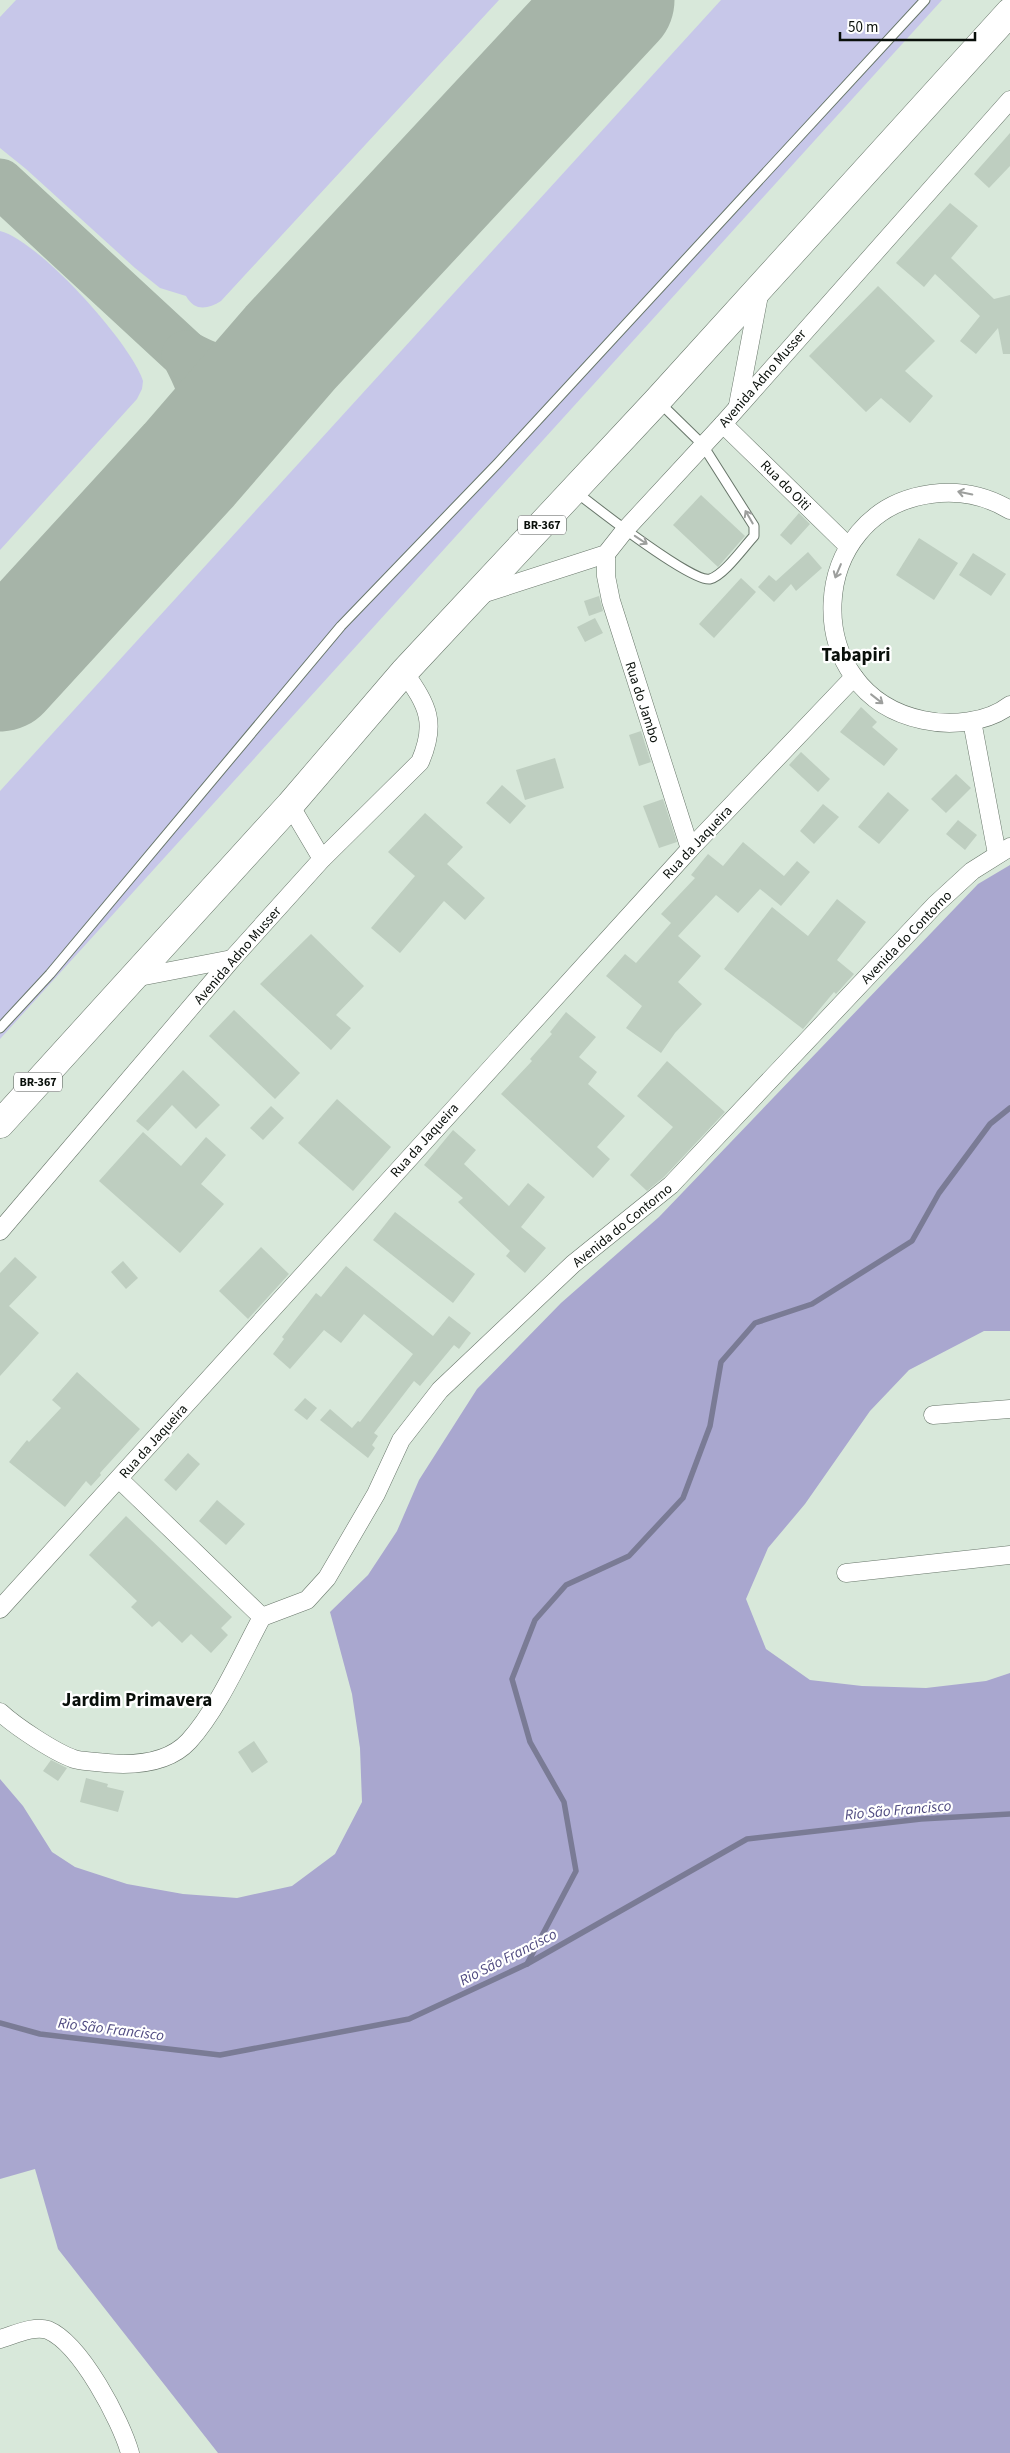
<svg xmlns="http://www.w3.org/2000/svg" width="1010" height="2453" font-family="'Source Sans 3',sans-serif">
	<rect width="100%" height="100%" fill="#d8e8da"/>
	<g fill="#c7c7e9">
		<path d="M16,0H499L221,301C208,309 195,312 186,296L160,288L135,268L26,169L0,148V17Z"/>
		<polygon points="721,0 942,0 0,1039 0,791"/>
		<path d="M0,231C38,240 131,343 143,381L142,389L137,399L0,550Z"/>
	</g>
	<polygon fill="#a9a7cf" points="1010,865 1010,1331 984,1331 909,1370 870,1411 805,1504 768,1548 746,1599 766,1649 810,1680 862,1686 926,1688 986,1681 1010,1673 1010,2453 218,2453 58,2249 35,2169 0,2179 0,1779 23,1806 52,1852 75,1867 127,1884 183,1894 237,1898 292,1886 335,1854 362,1802 360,1748 352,1694 330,1612 368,1575 397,1531 419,1480 477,1389 561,1303 659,1217 978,884"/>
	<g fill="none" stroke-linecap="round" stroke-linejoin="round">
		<g stroke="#7a7b95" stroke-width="5.5">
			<polyline points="527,1964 576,1871 564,1802 530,1742 512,1679 535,1620 566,1585 629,1556 683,1498 710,1426 721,1362 755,1323 812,1304 912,1241 939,1193 990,1124 1010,1108"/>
			<polyline points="0,2023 40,2034 220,2055 409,2019 527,1964 747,1839 921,1819 1010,1814"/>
		</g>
		<g stroke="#a6b4a8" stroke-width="49">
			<path d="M0,183L186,355C211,402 212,418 189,465"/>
			<path d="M186,355C230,379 252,378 291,347"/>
		</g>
		<polyline stroke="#a6b4a8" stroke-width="121" points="0,671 189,465 291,347 614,0"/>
	</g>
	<g fill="#becec0">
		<polygon points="1010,133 1010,166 989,188 974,174"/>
		<polygon points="950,203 978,226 951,258 994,299 1010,295 1010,354 1003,354 998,328 976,354 960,341 980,316 935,274 924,287 896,263"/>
		<polygon points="878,286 935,341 905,371 933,396 910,423 881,398 866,412 809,356"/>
		<polygon points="701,495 745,536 718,567 673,525"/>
		<polygon points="799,513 810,524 791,545 780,535"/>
		<polygon points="919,538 958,563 934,600 896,575"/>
		<polygon points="808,552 822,568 796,591 791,584 774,602 758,587 769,575 776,581"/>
		<polygon points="973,553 1006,574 991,596 959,575"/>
		<polygon points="741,578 756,592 714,638 699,624"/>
		<polygon points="599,596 603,611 589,616 584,601"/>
		<polygon points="595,618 603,633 585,642 577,627"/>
		<polygon points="861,707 877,722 872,727 898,749 884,766 840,732"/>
		<polygon points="641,731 651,762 639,766 629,735"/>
		<polygon points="801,752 830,779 818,792 789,765"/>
		<polygon points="555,758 564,788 525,800 516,770"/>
		<polygon points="956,774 971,788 946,813 931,799"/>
		<polygon points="502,785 526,806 510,824 486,803"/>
		<polygon points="888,792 909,810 879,844 858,827"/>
		<polygon points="663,799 677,842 659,848 643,806"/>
		<polygon points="823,804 839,817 814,844 800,831"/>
		<polygon points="425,813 463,847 447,864 485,898 465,920 444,901 400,953 371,928 415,876 388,852"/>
		<polygon points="958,820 977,835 965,850 946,834"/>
		<polygon points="743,842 784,876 797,861 810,872 781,906 760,889 738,913 716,895 678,936 701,956 678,982 702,1004 675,1033 661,1053 626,1028 642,1006 606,976 625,954 636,963 671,923 661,914 695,878 691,875 708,854 723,866"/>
		<polygon points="837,899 866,922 837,960 854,974 836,994 834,992 803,1029 724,969 772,907 808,936"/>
		<polygon points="311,934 364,986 336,1015 351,1028 331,1050 260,984"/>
		<polygon points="234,1010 300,1073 275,1099 209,1036"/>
		<polygon points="566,1012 596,1037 579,1057 597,1072 588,1084 625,1116 597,1147 610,1159 593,1178 501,1094 532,1061 530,1059 552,1034 550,1032"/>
		<polygon points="667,1061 725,1112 664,1177 647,1191 630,1175 673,1127 637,1096"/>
		<polygon points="183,1070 220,1105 196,1129 172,1105 148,1131 136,1121"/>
		<polygon points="337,1099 391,1147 353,1191 298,1143"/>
		<polygon points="271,1106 284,1118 263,1140 250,1128"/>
		<polygon points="453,1130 476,1150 464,1164 509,1206 528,1183 545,1197 521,1227 546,1248 525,1273 506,1256 510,1251 458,1202 463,1198 424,1165"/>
		<polygon points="143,1132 181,1166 206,1137 226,1155 201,1184 224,1204 180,1253 99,1181"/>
		<polygon points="395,1212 475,1274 453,1303 373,1240"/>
		<polygon points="261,1247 289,1274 248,1319 219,1291"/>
		<polygon points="15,1257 37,1277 9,1306 39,1333 0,1376 0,1273"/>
		<polygon points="123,1261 138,1278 126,1289 111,1272"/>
		<polygon points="346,1266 433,1336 449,1316 471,1333 459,1349 454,1345 420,1386 414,1381 374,1433 378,1436 372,1445 375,1448 368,1458 320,1420 330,1409 352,1428 358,1421 360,1422 413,1354 364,1314 341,1343 324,1330 290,1369 273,1354 284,1339 282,1337 316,1293 321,1297"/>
		<polygon points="77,1372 140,1429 100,1473 101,1475 91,1486 86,1481 65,1507 9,1462 27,1440 29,1442 61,1408 52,1400"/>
		<polygon points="305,1398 317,1408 307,1420 294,1410"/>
		<polygon points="188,1453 200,1464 176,1491 164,1480"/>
		<polygon points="217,1500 245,1524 226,1545 199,1521"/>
		<polygon points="126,1516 232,1617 221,1628 228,1635 211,1653 191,1634 182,1643 159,1621 152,1627 131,1607 137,1601 89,1555"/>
		<polygon points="254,1741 268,1762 252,1773 238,1752"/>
		<polygon points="51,1760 67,1768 58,1781 43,1771"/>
		<polygon points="86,1778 108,1784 107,1787 124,1791 118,1812 80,1802"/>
	</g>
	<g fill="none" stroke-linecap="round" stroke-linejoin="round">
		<defs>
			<g id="service">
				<path d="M576,492C594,506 693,584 710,579C724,575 743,548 754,536V526L702,444L660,403"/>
				<polyline points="0,1028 50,974 341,626 498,463 925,0"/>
			</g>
			<g id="minor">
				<polyline points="738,405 760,290"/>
				<polyline points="723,424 848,546"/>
				<path d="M1010,510C985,495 959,490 931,494C805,511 797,694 923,720C950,726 987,723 1010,705"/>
				<polyline points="606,554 606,576 611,601 690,849"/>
				<polyline points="479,595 606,554 625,530 723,424 1010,100"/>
				<polyline points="972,721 997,854"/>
				<polyline points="290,805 322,859"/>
				<polyline points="134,978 232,959"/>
				<path d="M0,1231L232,959L322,859L420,762C437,723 428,706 404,672"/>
				<polyline points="933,1415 1010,1409"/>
				<polyline points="119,1479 262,1617"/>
				<polyline points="846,1573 1010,1555"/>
				<polyline points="0,1609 690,849 854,677"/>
				<polyline points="262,1617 307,1600 327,1578 376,1494 401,1440 440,1390 573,1264 671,1185 935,905 972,871 1010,847"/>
				<path d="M0,1712C15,1726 54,1752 74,1759C80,1761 89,1761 96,1762C127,1766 166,1766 189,1741C218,1709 241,1656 262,1617"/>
				<path d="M0,2339C14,2335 34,2325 48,2330C81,2344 121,2421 130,2453"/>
			</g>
			<polyline id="primary" points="0,1124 290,805 404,672 657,401 1010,12"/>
		</defs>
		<use href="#service" stroke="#68766a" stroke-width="11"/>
		<use href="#minor" stroke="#68766a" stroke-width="19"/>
		<use href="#primary" stroke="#68766a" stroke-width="29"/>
		<use href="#service" stroke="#fff" stroke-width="9"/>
		<use href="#minor" stroke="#fff" stroke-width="18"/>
		<use href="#primary" stroke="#fff" stroke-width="28"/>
	</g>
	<defs><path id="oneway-shaft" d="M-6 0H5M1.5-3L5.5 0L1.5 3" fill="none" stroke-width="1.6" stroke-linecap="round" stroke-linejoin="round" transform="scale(1.25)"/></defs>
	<g stroke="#9d9f9d">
		<use href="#oneway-shaft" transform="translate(965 493) rotate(-168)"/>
		<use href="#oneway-shaft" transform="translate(749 517) rotate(-120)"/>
		<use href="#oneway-shaft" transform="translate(641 540) rotate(34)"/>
		<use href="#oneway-shaft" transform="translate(838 571) rotate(113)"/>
		<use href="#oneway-shaft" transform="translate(877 699) rotate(38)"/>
	</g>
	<g text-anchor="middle" stroke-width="4.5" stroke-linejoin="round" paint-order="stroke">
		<g fill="#fff" stroke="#535754" stroke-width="1">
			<rect x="518" y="515.5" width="48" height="19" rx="4"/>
			<rect x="14" y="1072.5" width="48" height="19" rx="4"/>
		</g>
		<g font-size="12" font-weight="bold" fill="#090f0a">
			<text x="542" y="529">BR-367</text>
			<text x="38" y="1086">BR-367</text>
		</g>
		<g font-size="14" fill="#090f0a" stroke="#fff">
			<text transform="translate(762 378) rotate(-49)" y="5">Avenida Adno Musser</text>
			<text transform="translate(786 485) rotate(45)" y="5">Rua do Oiti</text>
			<text transform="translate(643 702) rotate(72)" y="5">Rua do Jambo</text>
			<text transform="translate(697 842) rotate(-47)" y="5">Rua da Jaqueira</text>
			<text transform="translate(906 937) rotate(-46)" y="5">Avenida do Contorno</text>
			<text transform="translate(237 955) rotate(-49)" y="5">Avenida Adno Musser</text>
			<text transform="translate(424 1140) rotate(-48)" y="5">Rua da Jaqueira</text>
			<text transform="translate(622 1225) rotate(-39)" y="5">Avenida do Contorno</text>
			<text transform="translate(153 1441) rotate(-48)" y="5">Rua da Jaqueira</text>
		</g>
		<g font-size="15" font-style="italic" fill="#4f4a80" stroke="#fff">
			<text transform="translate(898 1810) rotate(-5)" y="5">Rio São Francisco</text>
			<text transform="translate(508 1957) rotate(-27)" y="5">Rio São Francisco</text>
			<text transform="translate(111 2029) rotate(7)" y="5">Rio São Francisco</text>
		</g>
		<g font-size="19" font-weight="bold" fill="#090f0a" stroke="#fff">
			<text x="856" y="661">Tabapiri</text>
			<text x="137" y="1706">Jardim Primavera</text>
		</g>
	</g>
	<path d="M840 32v8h135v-8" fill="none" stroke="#090f0a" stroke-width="2.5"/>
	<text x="848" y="32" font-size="15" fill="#090f0a" stroke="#ffffff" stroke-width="4" paint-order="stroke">50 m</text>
</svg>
